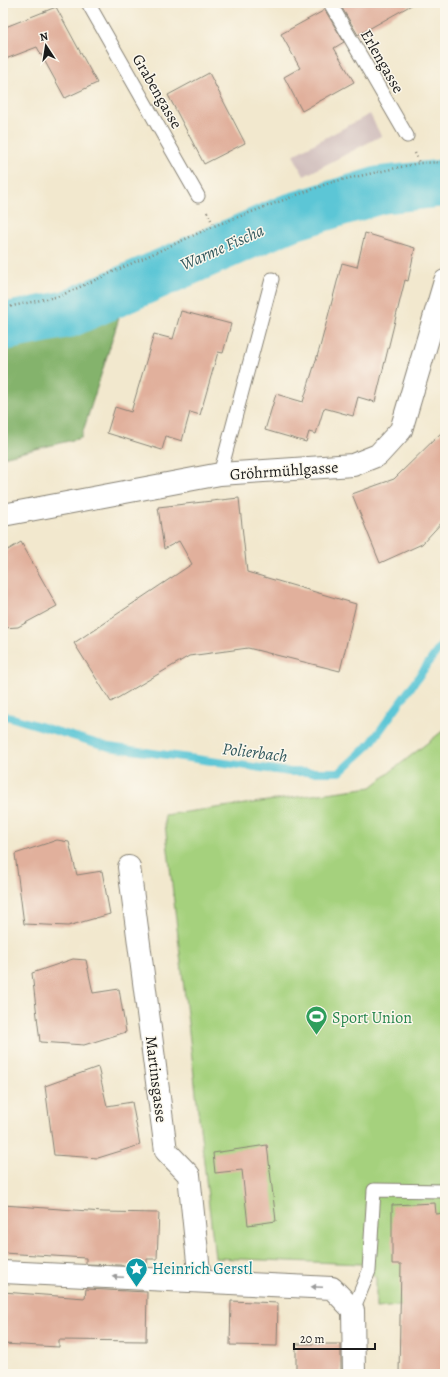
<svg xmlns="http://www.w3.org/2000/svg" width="448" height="1377" font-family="Alegreya,serif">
	<rect width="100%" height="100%" fill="#fbf7ec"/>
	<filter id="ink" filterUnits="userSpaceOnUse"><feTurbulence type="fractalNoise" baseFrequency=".025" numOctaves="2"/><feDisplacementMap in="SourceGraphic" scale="8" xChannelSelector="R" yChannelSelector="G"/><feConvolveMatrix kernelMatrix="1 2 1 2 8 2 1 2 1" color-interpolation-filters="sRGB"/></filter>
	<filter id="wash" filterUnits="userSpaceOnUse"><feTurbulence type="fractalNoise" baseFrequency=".012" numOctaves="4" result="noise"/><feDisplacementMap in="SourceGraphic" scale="16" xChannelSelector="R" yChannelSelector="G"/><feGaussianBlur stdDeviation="0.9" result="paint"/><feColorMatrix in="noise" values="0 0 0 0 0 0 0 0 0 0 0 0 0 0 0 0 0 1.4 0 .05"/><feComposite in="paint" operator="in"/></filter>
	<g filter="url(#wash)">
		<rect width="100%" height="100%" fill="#f2e8ce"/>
		<polygon fill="#d1bfbd" points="370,114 381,136 304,176 293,155"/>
		<polygon fill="#a5d17d" stroke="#60764c" points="445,729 445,1309 399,1306 376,1308 376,1278 361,1264 215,1258 164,815 371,787"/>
		<polygon fill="#84b36c" stroke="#506844" points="119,318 81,438 3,457 3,346"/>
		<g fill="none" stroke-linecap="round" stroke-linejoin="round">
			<polyline stroke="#5cc6d6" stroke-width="8" points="3,715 109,747 290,772 340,772 371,743 445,640"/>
			<polyline stroke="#5cc6d6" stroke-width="48" points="3,327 68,314 288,218 380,190 445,183"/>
		</g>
		<g id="blocks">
			<g fill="#e1b09c">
				<polygon points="339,3 415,3 358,35"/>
				<polygon points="56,7 97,83 65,98 37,47 3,60 3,28"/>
				<polygon points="325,10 344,42 334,48 354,82 302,111 284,77 300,68 281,34"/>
				<polygon points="209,73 245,143 204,164 168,95"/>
				<polygon points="365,233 415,248 408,281 405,280 375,402 358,397 353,416 324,408 316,434 309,432 306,442 265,430 276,394 303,402 320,347 342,263 357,267"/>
				<polygon points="181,311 231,324 223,353 218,352 200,415 190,412 182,441 166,436 162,450 107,433 115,407 131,412 154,334 173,339"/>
				<polygon points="445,429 445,519 422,544 380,563 352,494 394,479"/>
				<polygon points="239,498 247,572 356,604 340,671 248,648 189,656 111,702 74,643 192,564 179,541 164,549 158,507"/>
				<polygon points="21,542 57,606 18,627 3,628 3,553"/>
				<polygon points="57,840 69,842 77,875 102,871 110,914 68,926 24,924 15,854"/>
				<polygon points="73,959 86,960 93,993 119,989 126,1032 84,1045 40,1042 32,973"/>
				<polygon points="98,1067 107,1106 132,1102 140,1145 98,1158 54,1155 45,1086"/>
				<polygon points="267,1145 276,1221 248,1225 242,1170 215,1173 213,1153"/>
				<polygon points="435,1203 436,1214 445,1213 445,1374 399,1374 401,1264 392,1264 392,1205"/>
				<polygon points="3,1205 103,1212 159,1213 157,1259 147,1259 147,1266 86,1264 86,1258 3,1253"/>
				<polygon points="86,1289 147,1292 146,1341 59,1340 59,1347 3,1344 3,1292 85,1298"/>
				<polygon points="231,1301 278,1303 277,1346 230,1345"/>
				<rect x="296" y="1344" width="45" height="30"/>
			</g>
		</g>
	</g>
	<g filter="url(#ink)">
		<use href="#blocks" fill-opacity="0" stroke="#878275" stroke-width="1"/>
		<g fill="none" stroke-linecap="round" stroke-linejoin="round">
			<defs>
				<g id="service">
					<polyline points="88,3 198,196"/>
					<polyline points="330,3 407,136"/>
					<polyline points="220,474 272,279"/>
					<polyline points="353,1310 369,1271 374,1190 445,1191"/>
				</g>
				<g id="minor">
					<polyline points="3,515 220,474 353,465 378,455 401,430 445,281"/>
					<polyline points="129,867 166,1151 189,1175 200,1281"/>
					<polyline points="3,1272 332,1288 353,1310 354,1374"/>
				</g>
			</defs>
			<use href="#service" stroke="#878275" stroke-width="15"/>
			<use href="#minor" stroke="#878275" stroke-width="24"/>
			<g stroke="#878275" stroke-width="2.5" stroke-dasharray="1 3" stroke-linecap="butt">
				<polyline points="415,153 419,163"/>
				<polyline points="207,212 214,226"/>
				<polyline points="3,308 60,296 214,226 332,182 419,163 445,162"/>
			</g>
			<use href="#service" stroke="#fff" stroke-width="13"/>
			<use href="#minor" stroke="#fff" stroke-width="22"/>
		</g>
		<defs><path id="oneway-solid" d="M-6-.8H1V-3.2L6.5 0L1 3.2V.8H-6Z"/></defs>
		<g fill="#999">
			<use href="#oneway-solid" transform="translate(118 1277) rotate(-177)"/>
			<use href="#oneway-solid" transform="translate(317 1287) rotate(-177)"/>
		</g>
	</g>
	<defs>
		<symbol id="stadium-pin" viewBox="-11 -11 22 30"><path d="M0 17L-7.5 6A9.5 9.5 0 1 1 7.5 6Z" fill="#2e9e5b" stroke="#fbf7ec"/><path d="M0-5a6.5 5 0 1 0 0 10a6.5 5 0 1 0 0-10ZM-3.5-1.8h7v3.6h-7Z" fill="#fff"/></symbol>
		<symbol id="sight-pin" viewBox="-11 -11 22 30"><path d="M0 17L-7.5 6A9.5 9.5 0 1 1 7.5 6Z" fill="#0f9aa8" stroke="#fbf7ec"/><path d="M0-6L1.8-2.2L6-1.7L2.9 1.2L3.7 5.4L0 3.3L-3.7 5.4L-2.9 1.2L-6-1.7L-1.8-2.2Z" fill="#fff"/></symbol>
	</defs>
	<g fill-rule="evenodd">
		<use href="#stadium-pin" x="304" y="1004" width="25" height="34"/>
		<use href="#sight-pin" x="124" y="1256" width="25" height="34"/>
	</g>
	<g text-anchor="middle" stroke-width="3" stroke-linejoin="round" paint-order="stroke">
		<g font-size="16" fill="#1c1c1c" stroke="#fbf7ec">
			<text transform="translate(383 61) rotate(60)" y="6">Erlengasse</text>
			<text transform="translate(158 91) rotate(60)" y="6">Grabengasse</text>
			<text transform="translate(284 470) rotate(-4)" y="6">Gröhrmühlgasse</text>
			<text transform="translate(157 1079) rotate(83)" y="6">Martinsgasse</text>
		</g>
		<g font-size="16" fill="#27864d" stroke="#fbf7ec" text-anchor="start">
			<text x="332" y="1023">Sport Union</text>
		</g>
		<g font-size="16" fill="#0d838f" stroke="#fbf7ec" text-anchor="start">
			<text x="152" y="1274">Heinrich Gerstl</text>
		</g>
		<g font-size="17" font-style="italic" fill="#32585d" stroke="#fbf7ec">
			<text transform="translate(222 247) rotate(-24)" y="6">Warme Fischa</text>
			<text transform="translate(255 752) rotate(7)" y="6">Polierbach</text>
		</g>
	</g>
	<rect width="448" height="1377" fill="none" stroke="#fbf7ec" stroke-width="16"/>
	<g transform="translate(46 46) rotate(348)" stroke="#fbf7ec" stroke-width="3" paint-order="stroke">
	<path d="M0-3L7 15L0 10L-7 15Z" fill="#1c1c1c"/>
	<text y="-6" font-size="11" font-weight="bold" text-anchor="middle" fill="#1c1c1c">N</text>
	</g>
	<path d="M294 1343v6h81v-6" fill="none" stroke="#1c1c1c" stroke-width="2"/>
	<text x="300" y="1343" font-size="12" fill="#1c1c1c" stroke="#fbf7ec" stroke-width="3" paint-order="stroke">20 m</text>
</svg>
